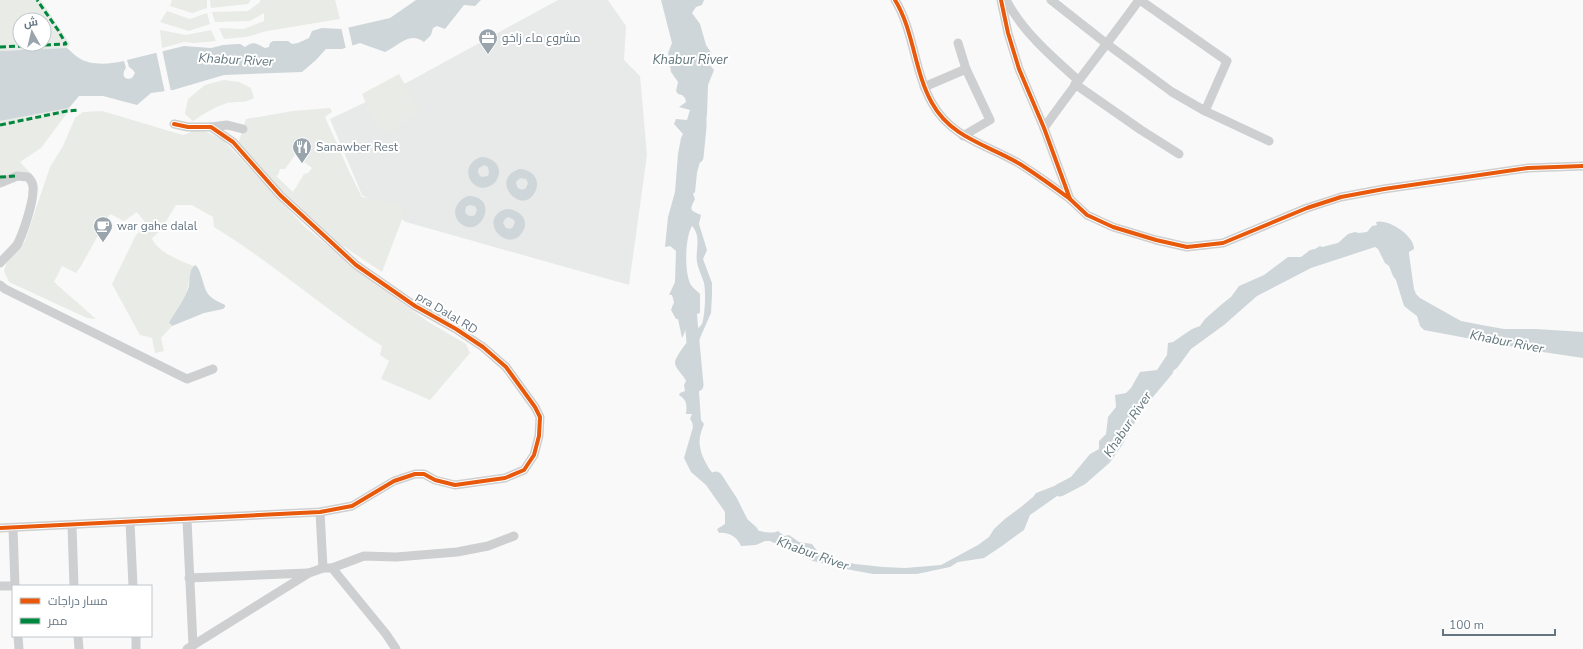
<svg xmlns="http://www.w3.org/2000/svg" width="1583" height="649" font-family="'Nunito Sans',Cairo,sans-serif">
	<rect width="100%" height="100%" fill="#f9f9f9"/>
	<polygon fill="#e8e9e9" points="558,0 608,0 626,26 624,60 640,76 647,155 629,285 406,222 362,195 330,119 408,82"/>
	<g fill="#e8ebe6" fill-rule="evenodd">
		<path d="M0,0H41L70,44L67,48L0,51ZM20,20H44V44H20Z"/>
		<polygon points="172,0 207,0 207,8 192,13 170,6"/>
		<polygon points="210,0 251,0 248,4 211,8"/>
		<polygon points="260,0 335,0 340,19 267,31 246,37 224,39 219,28 244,29 264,21 264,13 250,21 215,22 212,12 248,11 260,2"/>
		<polygon points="167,11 190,19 207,13 210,24 189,31 160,22"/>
		<polygon points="160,30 186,35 211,30 216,41 194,43 184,42 162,48"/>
		<polygon points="399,74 421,113 387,132 377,128 362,94"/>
		<path d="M224,80L239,82L251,88L254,98C245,104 236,101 227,103C215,107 203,114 193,121L185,114L188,99L205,85Z"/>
		<polygon points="69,108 70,109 41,148 20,162 31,174 28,177 0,176 0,121"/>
		<path d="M330,108L332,112L325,117L349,171L362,197L398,203L404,214L382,272L337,242L279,188L238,144L246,119L293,111ZM295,155L312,168L308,173L304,174L293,192L276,176L278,175L280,169H285Z"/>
		<path d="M102,111L183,135L189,133L196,127L223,140L304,226L363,275L427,321L466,344L470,353L430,400L381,379L389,361L380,355L382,346C324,309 273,263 214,227L213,217L192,205H176L160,231L152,238C157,252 179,260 193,266L185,298L169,325L172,326L161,338L164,351L155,353L152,338L140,335L112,284L136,235L147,225L137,212L124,221L110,214L81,266L76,273L62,266L54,282L96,319L87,318L9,282L4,271L7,261L25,241L50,167L63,146L75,118L83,112Z"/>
	</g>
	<g fill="#ced6d9" fill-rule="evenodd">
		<path d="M416,0H481L475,6L464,5L445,29L437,26L433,28L431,35L424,42C409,31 399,46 385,52L360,43L342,49H326L316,60L302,72L224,75L173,90L151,93L137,105L103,96H79L69,108L0,121V51L67,48C71,51 75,56 79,58C91,66 111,64 124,61L126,68C121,74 124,81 132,78L135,73L133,70L129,67L127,60L184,46L211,48L223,45L237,44H240L245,47C254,41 255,43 265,48L269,47L270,43L273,41H288L292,44L298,43L309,38L312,31L322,28L342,29L390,18Z"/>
		<path d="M661,0H704L702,5L696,7L692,13L700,24L706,45L712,54L710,65L714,70L708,85L707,115L698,126V138L704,146L697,173L695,192L693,194L695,199C689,211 690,210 701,215L699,224L707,250L703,259L712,283V295L711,313L700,338L691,366L696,369L698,377L701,420L704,424C700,434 698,441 701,451C701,454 709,470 712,472C715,476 714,472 717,476C720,479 722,485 724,489C732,508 738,526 760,531C765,532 773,534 778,531L784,536L789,535L799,542L812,544L820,555L828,558L855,564L883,567L905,568L941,565L978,545L989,537L994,529L1006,518L1021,507L1033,497L1036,493L1057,485L1061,486L1066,483L1090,454L1099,449V441L1106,434L1108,417L1116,407L1115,395L1126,393L1131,388L1140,372L1157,370L1167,355L1168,343L1173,342L1192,329L1200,326L1205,319L1222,304L1231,297L1239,286L1264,275L1288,257H1301L1310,250L1315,249L1320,246L1322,247L1338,243L1348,234L1355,232L1359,233L1367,232L1372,226L1377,225L1376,222C1388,218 1415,236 1414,249L1409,252V254L1414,289L1416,294L1420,298L1461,321L1487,326L1504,329H1536L1583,332V358L1536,351L1424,330L1420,326L1417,316L1404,306L1396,280L1393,276L1389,266L1385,263L1378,249L1375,247L1311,268L1257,296L1224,325L1191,349L1177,368L1143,392L1135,407L1127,417L1124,423L1125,429L1118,438V442L1085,469L1070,489L1060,494L1030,515L1024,530L1002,546L984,558L978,559L958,562L950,567L917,574H873L851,570L813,561L770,541H765L756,545L741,546C737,537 729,532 719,533L717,529L725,524V512L706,485L691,472L684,458L693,427L692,422L690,419L692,414H686C687,405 687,400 679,395L680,393L685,391L684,385L686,381C684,376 675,368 675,363C675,355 696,331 702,324C705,315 706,292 704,283C702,276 698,269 697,262C695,251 702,237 692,226C685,237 684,273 691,285C693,288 697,291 700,294V313C681,318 690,325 682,338L678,319H676L671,310L674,302L672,295H669L675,282L676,251L670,246L665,247L668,217L675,192L678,154L681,138L683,134L674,124L676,119L687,120L690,110L679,107L686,102L685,98L682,95L678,94L676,91L678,82L671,72L668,53L672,43Z"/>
		<path d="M481,157C490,157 500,163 499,173C498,179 495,184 490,186C471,195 457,165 481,157ZM484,165L488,167L489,172L488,176L482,177C478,175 477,172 479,168Z"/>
		<path d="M519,169C531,169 542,179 535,192C522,217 488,180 519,169ZM520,178L526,179L528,183L526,188C521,192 516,188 516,182Z"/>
		<path d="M468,196C501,196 481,241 460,223C450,213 457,200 468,196ZM469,205L475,206L477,210L475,215C471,217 467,216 465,212L466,207Z"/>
		<path d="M506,209C518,209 530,219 523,231C509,256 475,219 506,209ZM508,217L513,219L515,222L513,227L510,229L506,228L503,223L505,219Z"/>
		<path d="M195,265C201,268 203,287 208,294C212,299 219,302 225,305V307L223,309L204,313L172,326L169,323C176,310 185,300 189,286C190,279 189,269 195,265Z"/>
	</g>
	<g fill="#f9f9f9">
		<polygon points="348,26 353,48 346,49 341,27"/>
		<polygon points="162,49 171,92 165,93 156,51"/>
	</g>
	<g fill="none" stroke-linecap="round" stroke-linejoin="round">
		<g stroke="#ced6d9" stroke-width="13">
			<polyline points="697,157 700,127 700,107"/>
			<polyline points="689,299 697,385"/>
			<polyline points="716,478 731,501 742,523 752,532"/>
			<polyline points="1060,490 1081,479 1105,458 1117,441 1136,407 1167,370"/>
		</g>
		<g stroke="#cecfd0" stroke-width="9">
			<path d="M895,0C914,31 914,71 932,103C951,138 988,145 1020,164C1037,175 1054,187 1070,199L1044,128L1019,69L1008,33L1001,0"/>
			<path d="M1006,0C1023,32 1051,56 1078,80"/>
			<polyline points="1051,0 1107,44 1172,92 1205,111 1269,141"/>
			<polyline points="1140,0 1227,61 1205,111"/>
			<polyline points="958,43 966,69 990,120 963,136"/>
			<polyline points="1075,84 1141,130 1179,154"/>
			<polyline points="924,87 966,69"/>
			<polyline points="211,127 227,125 243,129"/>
			<path d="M1044,128C1075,84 1108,43 1139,0"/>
			<path d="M0,183L17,176L28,177C32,181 34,185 33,191C33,203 23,234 17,245C12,251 5,257 0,263"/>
			<polyline points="1070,199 1087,215 1113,227 1156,240 1187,247 1223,243 1307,208 1341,197 1384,189 1528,168 1583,166"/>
			<polyline points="0,285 5,289 187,379 213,369"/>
			<polyline points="320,512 323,568"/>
			<polyline points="187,520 193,645"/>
			<polyline points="130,522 133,586"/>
			<polyline points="72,526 74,586"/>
			<polyline points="0,528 320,512 352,506 394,481 415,474 424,474 435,480 455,485 505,478 524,470 534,455 539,436 540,417 535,407 506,367 483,347 456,329 415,306 356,265 280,195 233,142 211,127 188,127 174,124"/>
			<polyline points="13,528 15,586"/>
			<polyline points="332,568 364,556 396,557 457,552 488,546 514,536"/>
			<polyline points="189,578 308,573"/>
			<polyline points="0,586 15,586"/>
			<polyline points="18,636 19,649"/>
			<polyline points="78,636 79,649"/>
			<polyline points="136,636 136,649"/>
			<polyline points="187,649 309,573 323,568 332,568 386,634 396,649"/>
		</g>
		<g stroke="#00873e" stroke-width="3" stroke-dasharray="6 3" stroke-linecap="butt">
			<polyline points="0,47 66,44 58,30 37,0"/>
			<polyline points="0,125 67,111 78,110"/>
			<polyline points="0,177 17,176"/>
		</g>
		<defs>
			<g id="cycleway">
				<path d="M895,0C914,31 914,71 932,103C951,138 988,145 1020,164C1037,175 1054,187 1070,199L1044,128L1019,69L1008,33L1001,0"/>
				<polyline points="1070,199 1087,215 1113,227 1156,240 1187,247 1223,243 1307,208 1341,197 1384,189 1528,168 1583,166"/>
				<polyline points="0,528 320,512 352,506 394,481 415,474 424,474 435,480 455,485 505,478 524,470 534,455 539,436 540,417 535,407 506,367 483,347 456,329 415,306 356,265 280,195 233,142 211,127 188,127 174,124"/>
			</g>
		</defs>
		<use href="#cycleway" stroke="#fff" stroke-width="6"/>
		<use href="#cycleway" stroke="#e8590c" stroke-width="4"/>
	</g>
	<defs>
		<symbol id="office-pin" viewBox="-11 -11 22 30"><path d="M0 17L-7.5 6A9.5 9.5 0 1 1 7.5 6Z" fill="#99a4ac" stroke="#fff"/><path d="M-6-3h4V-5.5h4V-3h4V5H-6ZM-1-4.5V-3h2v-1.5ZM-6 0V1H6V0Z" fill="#fff"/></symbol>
		<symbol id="restaurant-pin" viewBox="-11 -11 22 30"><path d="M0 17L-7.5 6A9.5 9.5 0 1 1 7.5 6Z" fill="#99a4ac" stroke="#fff"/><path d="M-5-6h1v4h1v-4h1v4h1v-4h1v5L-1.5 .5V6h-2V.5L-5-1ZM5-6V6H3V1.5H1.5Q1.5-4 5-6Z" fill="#fff"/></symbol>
		<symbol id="cafe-pin" viewBox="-11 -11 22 30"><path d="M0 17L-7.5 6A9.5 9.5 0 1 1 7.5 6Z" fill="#99a4ac" stroke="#fff"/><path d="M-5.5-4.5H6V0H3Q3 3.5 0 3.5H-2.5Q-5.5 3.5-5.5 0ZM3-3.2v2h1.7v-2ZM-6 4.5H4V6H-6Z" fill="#fff"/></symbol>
	</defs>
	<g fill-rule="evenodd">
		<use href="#office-pin" x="477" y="27" width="22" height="30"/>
		<use href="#restaurant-pin" x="291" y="136" width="22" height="30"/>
		<use href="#cafe-pin" x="92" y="215" width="22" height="30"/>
	</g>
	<g text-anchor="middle" stroke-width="4" stroke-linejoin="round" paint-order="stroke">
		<g font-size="12" fill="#657683" stroke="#fff" text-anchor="start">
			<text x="502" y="42">مشروع ماء زاخو</text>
			<text x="316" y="151">Sanawber Rest</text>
			<text x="117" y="230">war gahe dalal</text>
		</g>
		<g font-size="12" fill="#657683" stroke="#fff">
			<text transform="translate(447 313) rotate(31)" y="4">pra Dalal RD</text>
		</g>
		<g font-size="13" font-style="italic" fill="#60757c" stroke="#fff">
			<text transform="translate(236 59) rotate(3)" y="5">Khabur River</text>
			<text x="690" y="64">Khabur River</text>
			<text transform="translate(1507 341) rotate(11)" y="5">Khabur River</text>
			<text transform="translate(1127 424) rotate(-56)" y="5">Khabur River</text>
			<text transform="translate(813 553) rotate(20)" y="5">Khabur River</text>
		</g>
	</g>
	<rect x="12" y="585" width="140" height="52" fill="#ffffff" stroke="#c1c8cd"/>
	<rect x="20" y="598" width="20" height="6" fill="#e8590c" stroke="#c1c8cd"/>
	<text x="48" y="605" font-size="12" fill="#657683">مسار دراجات</text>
	<rect x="20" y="618" width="20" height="6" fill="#00873e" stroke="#c1c8cd"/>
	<text x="48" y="625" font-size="12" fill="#657683">ممر</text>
	<g transform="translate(32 32) rotate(352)"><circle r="19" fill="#ffffff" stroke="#c1c8cd"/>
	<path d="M0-3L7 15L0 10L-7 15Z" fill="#99a4ac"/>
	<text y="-6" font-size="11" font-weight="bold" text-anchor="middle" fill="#657683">ش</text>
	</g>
	<path d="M1443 629v6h112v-6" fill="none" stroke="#657683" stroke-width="2"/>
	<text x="1449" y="629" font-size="12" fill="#657683" stroke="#ffffff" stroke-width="3" paint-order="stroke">100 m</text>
</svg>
